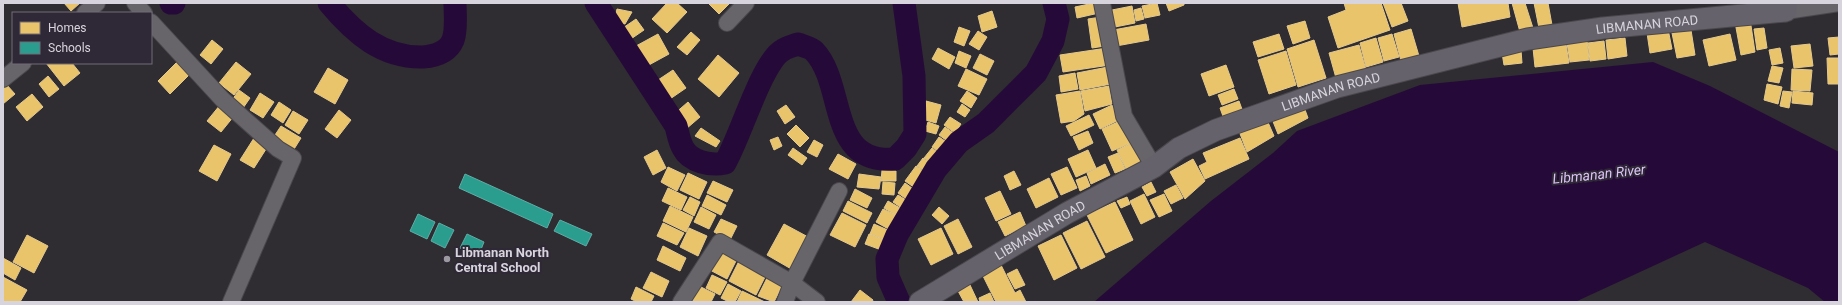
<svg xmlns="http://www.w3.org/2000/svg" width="1842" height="305" font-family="Roboto,sans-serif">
	<rect width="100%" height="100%" fill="#2f2c32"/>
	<polygon fill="#250a39" points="1653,62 1710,86 1839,152 1839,302 1825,302 1808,288 1705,242 1575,302 1094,302 1211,201 1273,153 1297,131 1420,85"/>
	<g fill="#e9c46a" stroke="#e4c98c">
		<polygon points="64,3 80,3 71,11"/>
		<polygon points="667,3 677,3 687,12 667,33 652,19"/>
		<polygon points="708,3 730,3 719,14"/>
		<polygon points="1094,3 1099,13 1077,18 1075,7"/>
		<polygon points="1157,3 1160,15 1145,18 1142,6"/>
		<polygon points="1166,3 1184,3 1184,5 1169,11"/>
		<polygon points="1344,3 1381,3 1390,30 1338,48 1328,17 1346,10"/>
		<polygon points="1383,3 1401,3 1408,21 1392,27"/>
		<polygon points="1458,3 1508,3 1510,17 1462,27"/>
		<polygon points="1512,3 1525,3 1533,28 1520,32"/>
		<polygon points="1534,3 1548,3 1552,25 1539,28"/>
		<polygon points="1132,6 1135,23 1115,27 1112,10"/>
		<polygon points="1141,8 1144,19 1136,21 1134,10"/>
		<polygon points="617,9 632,12 625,24 614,22"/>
		<polygon points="992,11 997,27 982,32 978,16"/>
		<polygon points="1101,17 1105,46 1092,48 1088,19"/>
		<polygon points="636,19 644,30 628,41 620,30"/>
		<polygon points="1750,19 1755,52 1741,55 1735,22"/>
		<polygon points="1305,21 1310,38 1293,44 1287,26"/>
		<polygon points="1146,24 1149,40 1116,46 1113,30"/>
		<polygon points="959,27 970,31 964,46 954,42"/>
		<polygon points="1764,28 1767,48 1757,50 1754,29"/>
		<polygon points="1411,29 1419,56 1401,61 1394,34"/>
		<polygon points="1668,29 1672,49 1650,53 1647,33"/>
		<polygon points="1691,30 1695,55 1677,58 1672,33"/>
		<polygon points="978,31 987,37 979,50 969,44"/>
		<polygon points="691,32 700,40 687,55 677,47"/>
		<polygon points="658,34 669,54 647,66 636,46"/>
		<polygon points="1279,34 1284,49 1258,57 1253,42"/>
		<polygon points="1392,34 1399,57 1384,61 1378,38"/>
		<polygon points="1730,34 1736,60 1709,66 1703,40"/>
		<polygon points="1839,37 1839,54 1830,55 1828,38"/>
		<polygon points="1376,38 1383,62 1366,67 1360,43"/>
		<polygon points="1625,38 1627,56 1608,59 1606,40"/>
		<polygon points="212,40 223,49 211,64 200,55"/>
		<polygon points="1314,40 1326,78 1298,87 1287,49"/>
		<polygon points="1587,40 1589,60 1570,62 1567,43"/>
		<polygon points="1604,41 1606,59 1590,61 1588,43"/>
		<polygon points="1566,44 1569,63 1535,67 1533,48"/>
		<polygon points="1810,44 1813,66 1794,68 1791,46"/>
		<polygon points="1359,45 1366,70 1336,78 1329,53"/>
		<polygon points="938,48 955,57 949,69 932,59"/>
		<polygon points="1107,48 1110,65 1063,72 1060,55"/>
		<polygon points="1780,48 1783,63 1772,65 1769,50"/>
		<polygon points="1521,50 1522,63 1504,65 1502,53"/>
		<polygon points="959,51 971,56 966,68 955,63"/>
		<polygon points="1286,51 1296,85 1269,94 1258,60"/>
		<polygon points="980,54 994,61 987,75 973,68"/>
		<polygon points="718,55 739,73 719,97 698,79"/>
		<polygon points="1827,58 1839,58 1839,84 1828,84"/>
		<polygon points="178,61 190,74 170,94 158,81"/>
		<polygon points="236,62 251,74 234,95 219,83"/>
		<polygon points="46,63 72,63 80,73 64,86"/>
		<polygon points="1226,65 1234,87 1209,96 1201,74"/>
		<polygon points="1772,66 1783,68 1779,83 1768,81"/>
		<polygon points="1108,67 1111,84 1080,90 1077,73"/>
		<polygon points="328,68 348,80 335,104 314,92"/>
		<polygon points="966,69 987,79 979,95 958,86"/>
		<polygon points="1792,69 1812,70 1810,91 1791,90"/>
		<polygon points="673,70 686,88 670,99 658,80"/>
		<polygon points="1075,73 1078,89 1061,92 1059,76"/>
		<polygon points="48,76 59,89 49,97 39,84"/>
		<polygon points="6,84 15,94 3,104 3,86"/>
		<polygon points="1767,84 1782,87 1778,104 1764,100"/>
		<polygon points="1109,86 1112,104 1085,111 1081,91"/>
		<polygon points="1234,89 1238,99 1222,105 1218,95"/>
		<polygon points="239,90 250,98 241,111 230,103"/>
		<polygon points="967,91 977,98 971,108 960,101"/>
		<polygon points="1080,91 1084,114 1074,121 1061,123 1056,95"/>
		<polygon points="1783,91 1792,92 1789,108 1780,106"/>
		<polygon points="1793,91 1813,93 1812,105 1792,103"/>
		<polygon points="260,93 274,102 263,118 250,110"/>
		<polygon points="32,94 43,107 27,121 16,107"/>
		<polygon points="926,101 941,105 936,123 922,119"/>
		<polygon points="1239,101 1243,112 1224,119 1220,108"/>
		<polygon points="279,102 291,110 283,123 271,115"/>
		<polygon points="688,102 700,117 686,129 673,115"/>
		<polygon points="962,104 970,110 965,117 957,112"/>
		<polygon points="220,105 234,116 221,132 207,121"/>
		<polygon points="786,105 795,117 785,124 777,111"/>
		<polygon points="1112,105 1119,120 1100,129 1093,114"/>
		<polygon points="1304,107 1308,118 1278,134 1272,119"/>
		<polygon points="339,110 351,120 337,138 325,129"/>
		<polygon points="293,111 308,120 299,134 285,125"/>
		<polygon points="1089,115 1094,125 1071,136 1066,126"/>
		<polygon points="950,117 961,124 955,133 944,125"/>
		<polygon points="1267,120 1274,136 1247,152 1239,131"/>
		<polygon points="1120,121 1131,143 1112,151 1102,129"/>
		<polygon points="928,122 939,126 936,134 925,131"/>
		<polygon points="796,125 809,138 800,147 787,134"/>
		<polygon points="281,126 301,138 291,154 271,141"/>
		<polygon points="945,127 956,135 950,143 939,135"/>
		<polygon points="701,128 720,141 716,147 695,136"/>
		<polygon points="1088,131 1093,143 1079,150 1073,137"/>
		<polygon points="778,137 782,146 774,150 770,140"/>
		<polygon points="939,137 948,143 941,153 932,147"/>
		<polygon points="254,138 268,146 254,168 240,160"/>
		<polygon points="1240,138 1249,159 1205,179 1199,166 1207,162 1203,153"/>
		<polygon points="814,140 823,145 817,157 807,152"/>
		<polygon points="1132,143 1141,162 1126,169 1117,150"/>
		<polygon points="214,145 231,154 217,181 199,171"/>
		<polygon points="793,148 807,158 802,165 788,155"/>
		<polygon points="932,148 940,154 933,164 924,158"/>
		<polygon points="657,150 666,168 653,175 644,157"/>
		<polygon points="1088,150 1096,168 1076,177 1068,159"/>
		<polygon points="1118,153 1125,169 1115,173 1108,157"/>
		<polygon points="838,154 856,164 848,179 829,169"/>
		<polygon points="923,158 934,166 929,174 917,166"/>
		<polygon points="1193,159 1205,181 1185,199 1170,172"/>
		<polygon points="1105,164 1110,175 1091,184 1087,173"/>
		<polygon points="916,166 926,173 915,188 905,181"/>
		<polygon points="668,167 685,175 677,191 661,182"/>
		<polygon points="1067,167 1077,188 1061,195 1051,174"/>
		<polygon points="882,170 896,171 896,181 881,181"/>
		<polygon points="1014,171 1021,185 1010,190 1004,176"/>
		<polygon points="688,173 707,182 699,199 680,190"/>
		<polygon points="859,174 881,177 879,189 857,187"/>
		<polygon points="1086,176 1090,186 1080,191 1076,180"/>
		<polygon points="1049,178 1058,197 1036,208 1027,189"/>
		<polygon points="713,181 733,190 727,202 707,193"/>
		<polygon points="883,182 895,183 894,195 882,194"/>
		<polygon points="1151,182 1156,192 1147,196 1142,187"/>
		<polygon points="905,183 916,191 909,201 898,193"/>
		<polygon points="1176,185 1183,198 1171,204 1164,191"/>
		<polygon points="668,188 687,197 681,210 662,201"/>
		<polygon points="855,189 872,198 867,208 850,200"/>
		<polygon points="1000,191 1011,214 996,221 985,198"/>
		<polygon points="1144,194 1155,217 1141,224 1130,201"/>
		<polygon points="1164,194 1172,211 1159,217 1150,200"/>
		<polygon points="707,195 726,205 721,215 702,206"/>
		<polygon points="898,195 909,202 903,209 893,202"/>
		<polygon points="690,197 700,202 694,216 683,210"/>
		<polygon points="1127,197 1130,204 1121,208 1117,201"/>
		<polygon points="848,201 872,213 867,223 843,211"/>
		<polygon points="888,201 900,208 896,215 884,208"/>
		<polygon points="1115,202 1133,240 1106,253 1087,215"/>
		<polygon points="670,206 693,217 686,232 663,221"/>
		<polygon points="701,207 716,215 709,229 694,222"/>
		<polygon points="939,207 949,216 942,224 932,215"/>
		<polygon points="883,209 900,217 892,231 876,222"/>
		<polygon points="1020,212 1026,226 1005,236 998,222"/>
		<polygon points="842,213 866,225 855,247 830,235"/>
		<polygon points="721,219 737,226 730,240 714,232"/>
		<polygon points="958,219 972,247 958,254 944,226"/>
		<polygon points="1087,221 1105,257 1081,269 1063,233"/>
		<polygon points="663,223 684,233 677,245 657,236"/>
		<polygon points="784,224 810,238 793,270 767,255"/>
		<polygon points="874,224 890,231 887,240 870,234"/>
		<polygon points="689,228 707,236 698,256 680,247"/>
		<polygon points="941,228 953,254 931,265 918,239"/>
		<polygon points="869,234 888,241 884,251 865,244"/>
		<polygon points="27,235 48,246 34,273 13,262"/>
		<polygon points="1061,235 1077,268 1054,280 1038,246"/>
		<polygon points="663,246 686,258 680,271 657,260"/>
		<polygon points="720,250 737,259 727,279 710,270"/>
		<polygon points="3,258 21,268 15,280 3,273"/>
		<polygon points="739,261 766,275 756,295 729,281"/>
		<polygon points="1001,265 1015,293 1020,290 1026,302 996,302 982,274"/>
		<polygon points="1017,269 1025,285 1015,289 1007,274"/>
		<polygon points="651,272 669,281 662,297 643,288"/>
		<polygon points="712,275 727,282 720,295 706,288"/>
		<polygon points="768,276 783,284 774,302 758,296"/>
		<polygon points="3,277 27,290 20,302 3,302"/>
		<polygon points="728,284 741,291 735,302 729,302 721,298"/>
		<polygon points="970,285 978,302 964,302 958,291"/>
		<polygon points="699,286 715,294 711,302 691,301"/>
		<polygon points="636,287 654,296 651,302 637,302 631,299"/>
		<polygon points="860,290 873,300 872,302 851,302"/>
		<polygon points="742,291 765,302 737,302"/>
		<polygon points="990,293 994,302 980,302 979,298"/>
	</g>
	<g fill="#2a9d8f" stroke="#5eaea6">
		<polygon points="465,174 553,214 547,228 459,188"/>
		<polygon points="418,214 435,222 427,239 410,231"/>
		<polygon points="560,220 592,234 586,246 554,231"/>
		<polygon points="439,223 454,230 445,248 431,241"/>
		<polygon points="467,234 484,242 478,257 460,248"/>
	</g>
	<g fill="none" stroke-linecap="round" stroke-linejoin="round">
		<g stroke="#250a39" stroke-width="23">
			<polyline points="171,3 174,3"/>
			<path d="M329,3C354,33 382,58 423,57C436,56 448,52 453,40C457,29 455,14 455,3"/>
			<path d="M596,3L676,126C678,133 679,141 683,148C690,162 711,166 725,163C740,138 762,61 783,50C787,47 793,46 798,44C803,46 811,48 814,51C846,84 827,165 895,159L906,148L915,134L914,76L904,3"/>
			<polyline points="899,302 888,277 887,259 897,235 936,169 959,142 986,123 1036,73 1053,41 1058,19 1054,3"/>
		</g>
		<defs>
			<g id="minor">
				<polyline points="135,3 144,13"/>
				<polyline points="1102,3 1124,116 1154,167"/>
				<polyline points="1786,11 1839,3"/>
				<polyline points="85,13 97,3"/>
				<polyline points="151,22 222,99 278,149 293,158 231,302"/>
				<polyline points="727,23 746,3"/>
				<polyline points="3,79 23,63"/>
				<polyline points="681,302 720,242 792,283 817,302"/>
				<polyline points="785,302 792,283 839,191"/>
			</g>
			<g id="major">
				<path id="s1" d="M920,302L1067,213L1154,167L1179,148L1216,130L1337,87L1528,39L1603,28L1786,11V3"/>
			</g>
		</defs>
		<use href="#minor" stroke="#4a474d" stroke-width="18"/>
		<use href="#major" stroke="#4a474d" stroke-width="23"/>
		<use href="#minor" stroke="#67656a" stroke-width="16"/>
		<use href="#major" stroke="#66626b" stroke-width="21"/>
	</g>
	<circle fill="#9d99a1" stroke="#2f2836" stroke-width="1.5" cx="447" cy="259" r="4"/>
	<g text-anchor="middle" stroke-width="4" stroke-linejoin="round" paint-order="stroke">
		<g font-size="13" fill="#d8d4dd" stroke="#2f2836">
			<text dy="5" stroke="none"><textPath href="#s1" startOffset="788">LIBMANAN ROAD</textPath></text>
			<text dy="5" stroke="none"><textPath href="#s1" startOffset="464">LIBMANAN ROAD</textPath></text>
			<text dy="5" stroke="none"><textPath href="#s1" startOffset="140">LIBMANAN ROAD</textPath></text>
		</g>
		<g font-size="13" font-weight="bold" fill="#d8d4dd" stroke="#2f2836" text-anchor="start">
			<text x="455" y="257">Libmanan North<tspan x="455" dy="15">Central School</tspan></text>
		</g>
		<g font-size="14" font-style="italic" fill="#dcc4f7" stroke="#2f2836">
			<text transform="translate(1599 174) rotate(-6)" y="5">Libmanan River</text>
		</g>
	</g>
	<rect width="1842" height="305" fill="none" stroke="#d8d4dd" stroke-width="8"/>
	<rect x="12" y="12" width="140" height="52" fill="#2f2836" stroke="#736d79"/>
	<rect x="20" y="22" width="20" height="12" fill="#e9c46a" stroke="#736d79"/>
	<text x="48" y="32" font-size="12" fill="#d8d4dd">Homes</text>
	<rect x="20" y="42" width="20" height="12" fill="#2a9d8f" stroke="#736d79"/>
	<text x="48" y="52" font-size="12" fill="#d8d4dd">Schools</text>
</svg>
